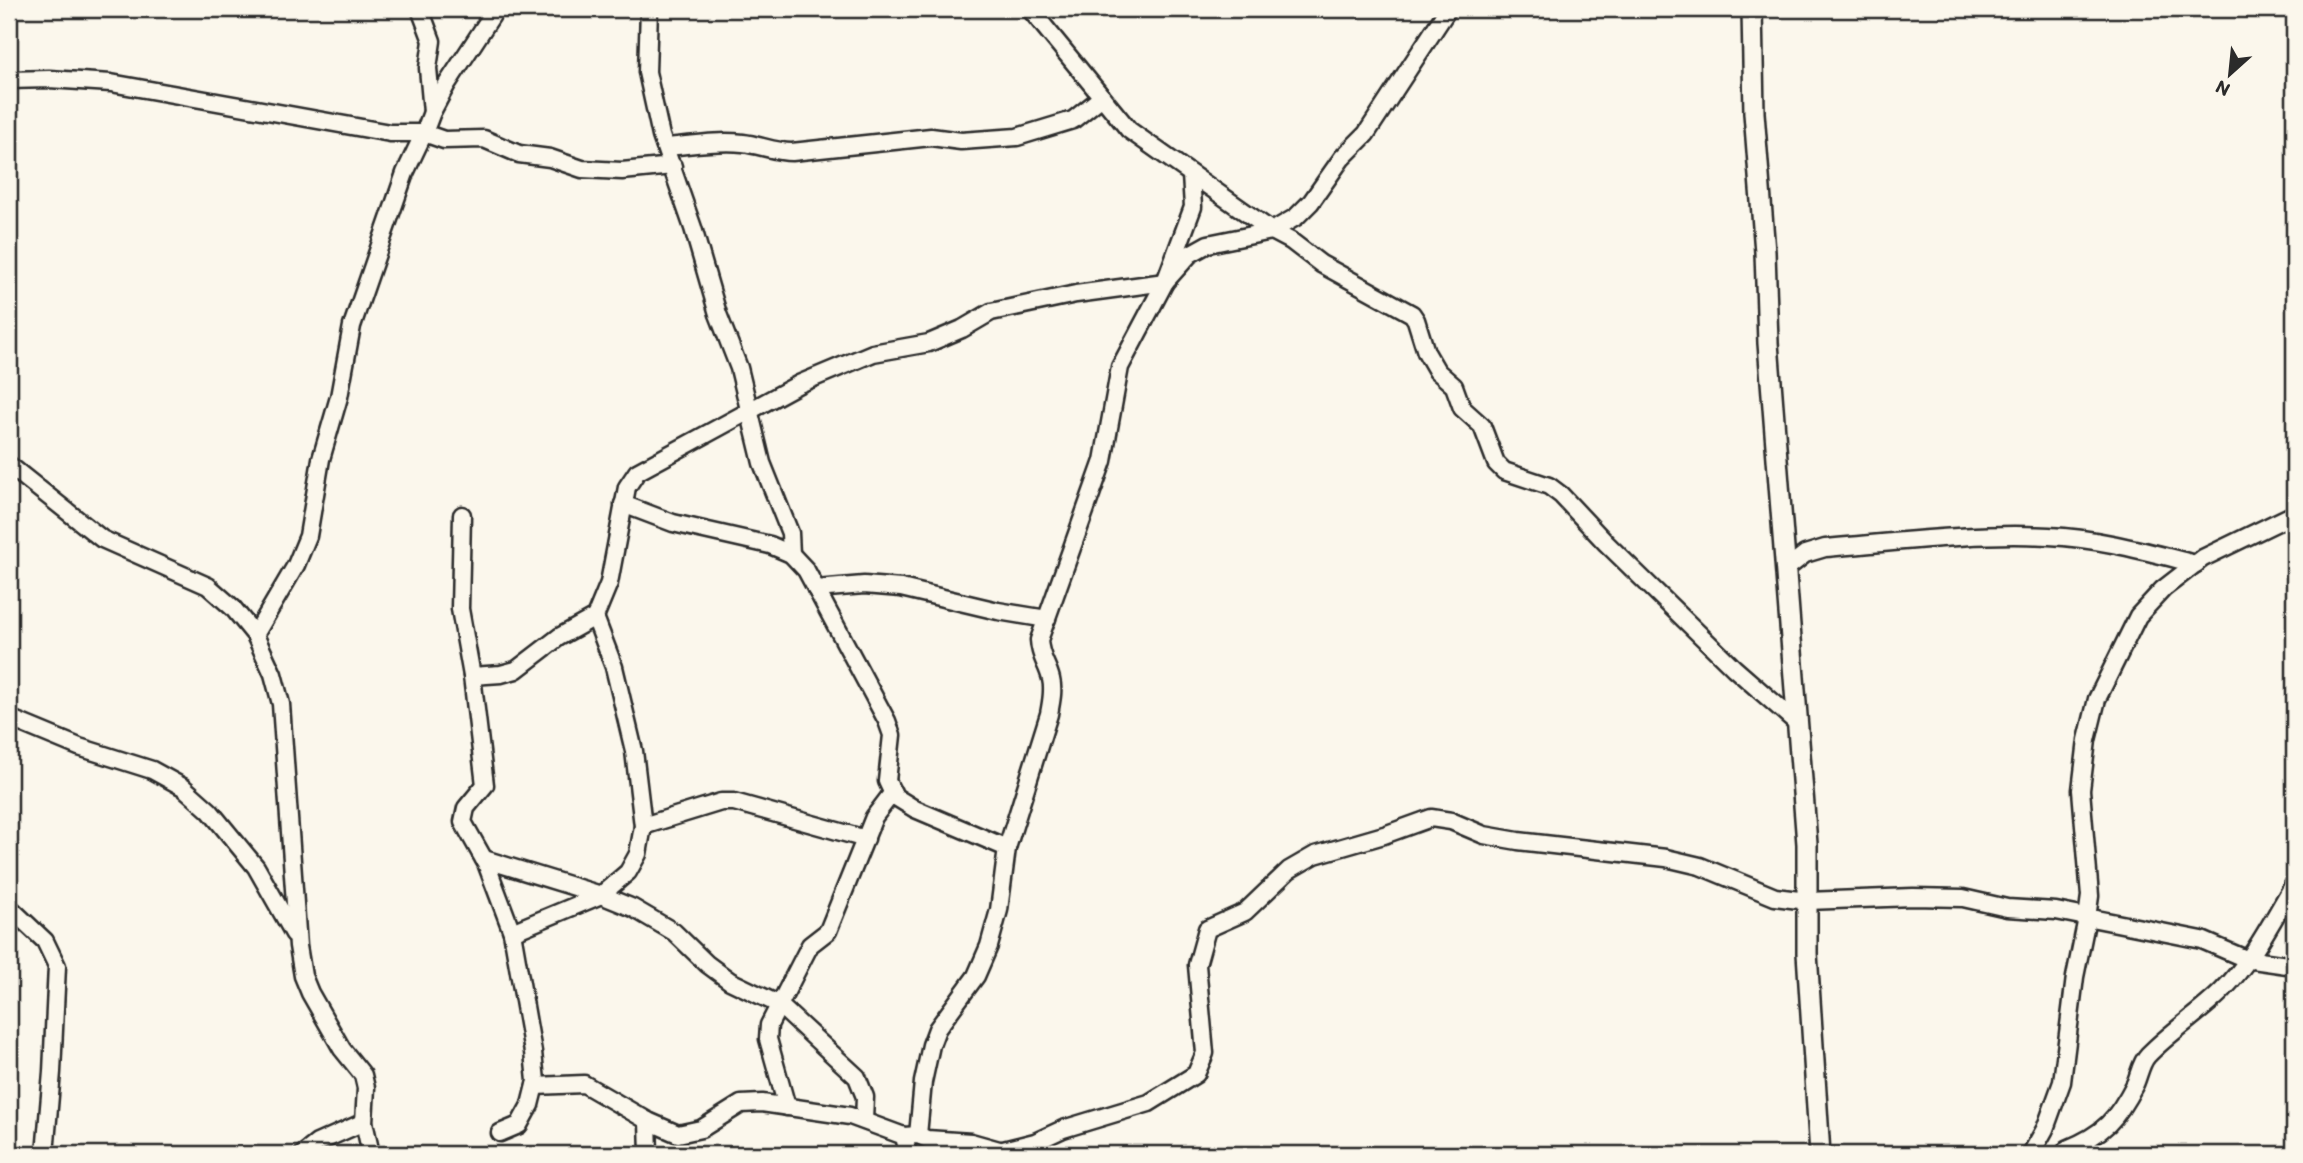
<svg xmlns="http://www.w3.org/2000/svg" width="2303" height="1163" font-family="Itim,sans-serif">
	<rect width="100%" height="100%" fill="#fbf7ec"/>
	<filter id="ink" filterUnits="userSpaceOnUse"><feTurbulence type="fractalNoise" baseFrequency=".0143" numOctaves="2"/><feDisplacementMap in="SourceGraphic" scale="14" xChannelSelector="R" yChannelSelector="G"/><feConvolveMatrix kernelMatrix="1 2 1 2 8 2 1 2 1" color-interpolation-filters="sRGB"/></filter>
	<g filter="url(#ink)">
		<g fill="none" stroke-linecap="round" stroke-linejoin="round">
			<defs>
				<g id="minor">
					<polyline points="420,9 432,41 428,68 432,112"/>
					<polyline points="649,9 647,72 661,136 693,228 718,314 739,368 762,463 790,533 791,554"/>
					<polyline points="1030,9 1129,130 1272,231 1291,241 1321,264 1412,314 1416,320 1426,352 1437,371 1454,386 1462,408 1482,426 1496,463 1504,471 1549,486 1561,495 1606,543 1734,668 1797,723"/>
					<polyline points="9,80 49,79 111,83 390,133 424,133 444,140 484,139 519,154 550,158 582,169 622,171 673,166"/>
					<path d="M666,147C691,145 718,140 743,143C760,145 775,152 792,152L931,137L961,141L1017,137L1073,120L1102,97"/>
					<polyline points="9,465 102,539 208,586 233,608 255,635 273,674 281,704 298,946 303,976 310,993 342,1049 363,1075 366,1088 364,1122 371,1154"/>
					<polyline points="623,504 673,523 770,545 791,554 806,570 887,721 892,735 887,781 894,796 915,809 1007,848"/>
					<polyline points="462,515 460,609 472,676 485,785 466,808 463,822 486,863 512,932 533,1052 536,1081 530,1105 519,1125 500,1133"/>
					<path d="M1786,569L1805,554L1825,548C1899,542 1975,532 2049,536C2098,538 2148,552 2196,564"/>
					<polyline points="816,589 864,585 901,588 998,611 1047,619"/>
					<polyline points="255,635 296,565 308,536 321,459 339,397 352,326 405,173 424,133 432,112 447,84 496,9"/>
					<polyline points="472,676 501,674 516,670 559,637 595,617 609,583 627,487 637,472 799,384 873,353 929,343 962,329 991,312 1076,294 1165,282 1190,254 1208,244 1272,231 1296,217 1311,202 1342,158 1366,134 1448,9"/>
					<polyline points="9,718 79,747 152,770 183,787 210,811 256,867 294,934"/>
					<polyline points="643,826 721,802 734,802 866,839"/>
					<polyline points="484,859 601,895 633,908 674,932 707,964 730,981 778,1004 857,1077 865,1097 864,1120"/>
					<polyline points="9,907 45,941 57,966 52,1072 45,1154"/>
					<polyline points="512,932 601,895 628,872 638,854 643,826 634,751 614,667 595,617"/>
					<polyline points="535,1086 584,1084 648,1121 678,1134 701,1129 741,1104 762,1103 850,1116 904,1136 918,1135 927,1139 971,1142 1010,1153"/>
					<polyline points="787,1107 768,1039 769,1025 810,945 828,931 874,817 893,792"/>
					<polyline points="648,1121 649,1154"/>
					<path d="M918,1135L923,1082L931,1045L937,1029L976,976L989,946L999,910L1007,848L1049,714C1051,702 1054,691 1051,679C1047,663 1040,658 1039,640L1103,461L1120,367L1165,282L1193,207L1191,175"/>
					<polyline points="904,1136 908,1154"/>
					<path d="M2067,1149C2104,1134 2117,1119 2135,1084C2139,1075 2141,1062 2148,1055C2171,1031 2199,1014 2222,991C2252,961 2272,921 2294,884"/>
					<polyline points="1003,1150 1035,1142 1063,1129 1149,1103 1196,1074 1205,1053 1197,965 1207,929 1245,912 1289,870 1315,855 1384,835 1431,818 1451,821 1484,835 1518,841 1666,858 1700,866 1775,897 1807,901 1913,897 1963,898 2007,908 2056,911 2202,940 2246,959 2294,966"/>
					<polyline points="303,1154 317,1143 364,1122"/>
					<polyline points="2031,1154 2045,1129 2062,1082 2075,977 2087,918 2090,896 2081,790 2087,740 2097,699 2138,616 2163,589 2203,558 2294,514"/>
				</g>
				<polyline id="tertiary" points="1752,9 1754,113 1765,252 1768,343 1807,844 1807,953 1820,1154"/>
			</defs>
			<use href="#minor" stroke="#2b2b2b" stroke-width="21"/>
			<use href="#tertiary" stroke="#2b2b2b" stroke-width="24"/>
			<use href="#minor" stroke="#fbf7ec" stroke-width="16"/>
			<use href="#tertiary" stroke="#fbf7ec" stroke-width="19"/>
		</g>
	</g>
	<rect width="2303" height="1163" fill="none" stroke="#fbf7ec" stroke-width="35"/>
	<rect x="18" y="18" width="2268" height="1128" fill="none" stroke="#2b2b2b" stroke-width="2.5" filter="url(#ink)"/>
	<g transform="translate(2230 74) rotate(207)" stroke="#fbf7ec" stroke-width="5" paint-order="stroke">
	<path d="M0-5L12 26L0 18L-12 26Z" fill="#2b2b2b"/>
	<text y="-10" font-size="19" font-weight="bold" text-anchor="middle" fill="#2b2b2b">N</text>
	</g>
</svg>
